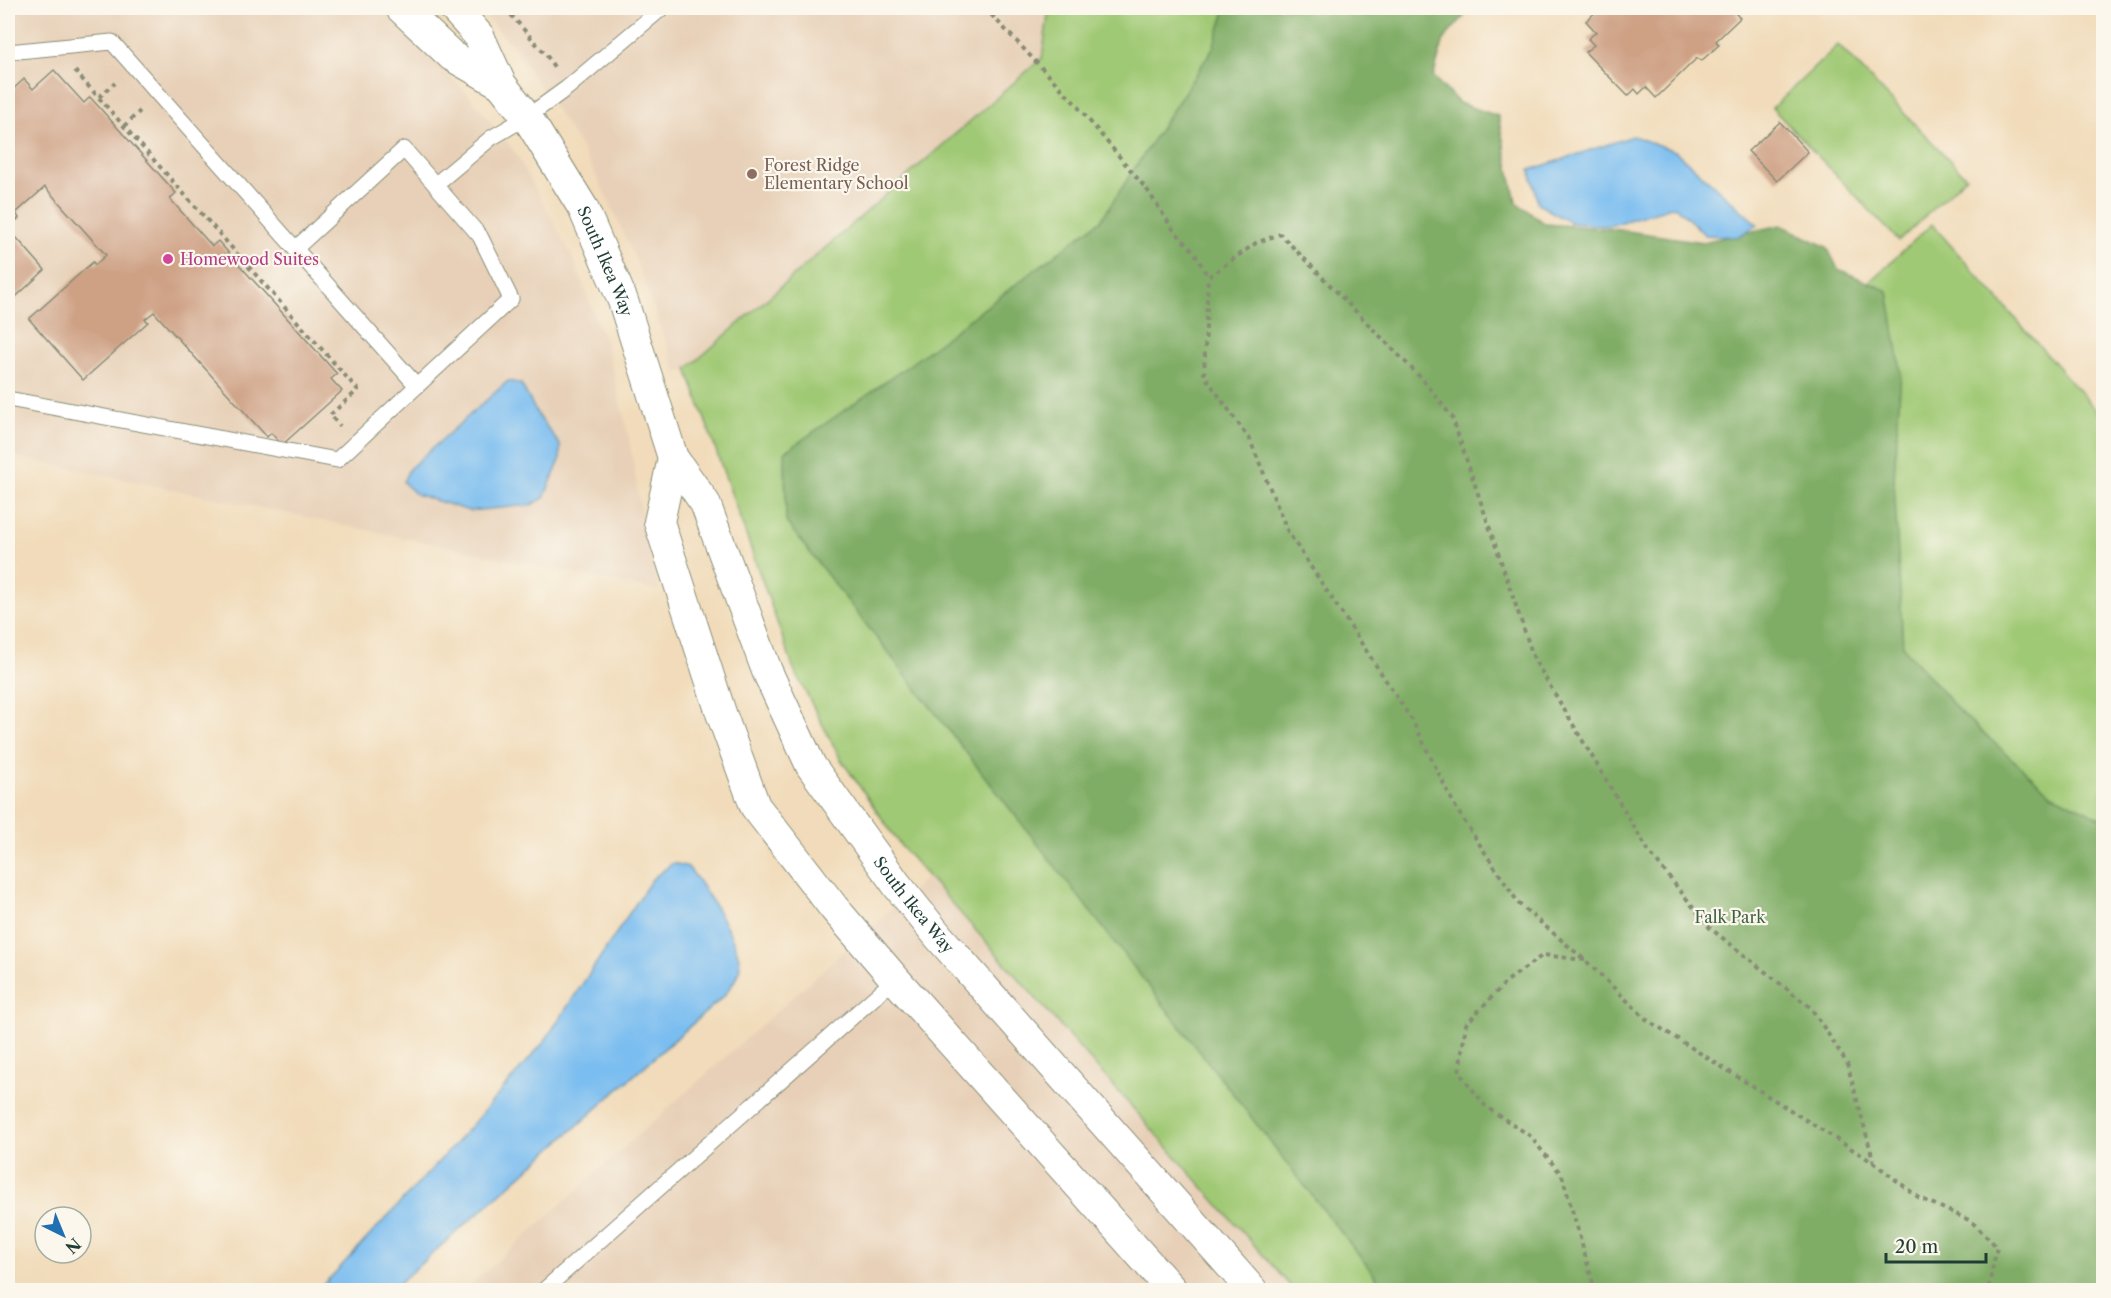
<svg xmlns="http://www.w3.org/2000/svg" width="2111" height="1298" font-family="'Libre Caslon Text',serif">
	<rect width="100%" height="100%" fill="#fbf7ec"/>
	<filter id="ink" filterUnits="userSpaceOnUse"><feTurbulence type="fractalNoise" baseFrequency=".0167" numOctaves="2"/><feDisplacementMap in="SourceGraphic" scale="12" xChannelSelector="R" yChannelSelector="G"/><feConvolveMatrix kernelMatrix="1 2 1 2 8 2 1 2 1" color-interpolation-filters="sRGB"/></filter>
	<filter id="wash" filterUnits="userSpaceOnUse"><feTurbulence type="fractalNoise" baseFrequency=".008" numOctaves="4" result="noise"/><feDisplacementMap in="SourceGraphic" scale="24" xChannelSelector="R" yChannelSelector="G"/><feGaussianBlur stdDeviation="1.35" result="paint"/><feColorMatrix in="noise" values="0 0 0 0 0 0 0 0 0 0 0 0 0 0 0 0 0 1.4 0 .05"/><feComposite in="paint" operator="in"/></filter>
	<g filter="url(#wash)">
		<rect width="100%" height="100%" fill="#f1dbba"/>
		<g fill="#e7d0b7">
			<polygon points="8,8 379,8 468,94 515,152 572,256 607,347 629,438 644,530 659,591 8,455"/>
			<polygon points="478,8 1049,8 1042,58 687,369 677,373 640,270 609,201 581,147 514,48"/>
			<polygon points="928,876 1294,1290 465,1290"/>
		</g>
		<g fill="#a0c975" stroke="#608354" stroke-width="1.5">
			<polygon points="1049,8 1366,8 1229,873 1932,224 2103,418 2103,1290 1294,1290 901,846 840,758 794,670 687,369 1042,58"/>
			<polygon points="1838,45 1966,177 1899,241 1772,108"/>
		</g>
		<polygon fill="#80ad66" stroke="#50754d" stroke-width="1.5" points="1226,8 1471,8 1444,39 1433,77 1459,103 1498,116 1516,202 1545,224 1613,229 1703,242 1781,225 1827,247 1838,269 1888,291 1901,372 1894,481 1903,647 1959,711 2051,794 2103,819 2103,1290 1386,1290 786,522 785,452 912,363 1101,220 1213,48"/>
		<g fill="#7abdf0" stroke="#4c7d92" stroke-width="1.5">
			<polygon points="1633,136 1675,151 1758,225 1737,237 1705,235 1675,206 1609,226 1571,223 1538,204 1530,170"/>
			<polygon points="508,381 521,384 538,415 560,445 560,460 544,498 531,505 469,511 416,494 403,482 409,469"/>
			<path d="M673,863L688,867C703,886 746,949 739,972C736,980 729,989 724,996L391,1290H317L332,1276L456,1143L544,1042L652,879Z"/>
		</g>
		<g id="blocks">
			<g fill="#cea084">
				<polygon points="1600,8 1744,8 1736,14 1740,18 1716,41 1719,45 1701,61 1697,58 1656,98 1646,87 1639,94 1635,89 1628,96 1585,52 1594,45 1588,39 1596,32 1586,21"/>
				<polygon points="54,70 84,103 90,97 176,193 170,199 212,246 218,241 337,374 331,379 342,391 282,445 271,433 267,437 154,312 145,319 148,322 83,380 29,319 93,262 95,265 106,255 45,187 16,213 19,218 8,228 45,270 8,304 8,94 24,79 33,89"/>
				<polygon points="1780,122 1808,152 1777,181 1748,151"/>
			</g>
		</g>
	</g>
	<g filter="url(#ink)">
		<use href="#blocks" fill-opacity="0" stroke="#888c77" stroke-width="1.5"/>
		<g fill="none" stroke-linecap="round" stroke-linejoin="round">
			<defs>
				<g id="lane">
					<polyline points="8,52 112,42 417,386"/>
					<polyline points="436,184 491,138 527,117 567,88 662,8"/>
					<polyline points="8,399 337,460 511,299 480,236 404,149 295,249"/>
					<polyline points="544,1290 895,979"/>
				</g>
				<g id="street">
					<polyline points="401,8 452,56 501,84"/>
					<path id="s1" d="M454,8L479,36L501,84L527,117L583,208L623,301L673,458L705,503L767,671L811,766L897,885L939,937L1252,1290"/>
					<polyline points="673,458 659,522 721,713 755,806 834,908 895,979 1172,1290"/>
				</g>
			</defs>
			<use href="#lane" stroke="#888c77" stroke-width="17"/>
			<use href="#street" stroke="#888c77" stroke-width="32"/>
			<g stroke="#888c77" stroke-width="4" stroke-dasharray="4.5 4.5" stroke-linecap="butt">
				<polyline points="505,8 547,56 554,67"/>
				<polyline points="985,8 1073,101 1148,191 1172,228 1194,252 1208,277"/>
				<polyline points="75,71 358,390 330,415 340,426"/>
				<polyline points="99,97 115,83"/>
				<polyline points="124,126 140,111"/>
				<polyline points="1585,960 1543,955 1507,981 1466,1024 1459,1072 1486,1107 1529,1135 1562,1175 1595,1290"/>
				<polyline points="1874,1163 1847,1063 1811,1008 1710,928 1649,852 1534,659 1452,417 1423,380 1280,234 1256,243 1208,277 1204,375 1250,440 1288,532 1412,720 1457,810 1519,904 1586,961 1646,1019 1874,1163 1918,1197 1971,1221 1997,1247 1988,1290"/>
			</g>
			<use href="#lane" stroke="#fff" stroke-width="15"/>
			<use href="#street" stroke="#fff" stroke-width="30"/>
		</g>
	</g>
	<circle fill="#8d6e63" stroke="#fbf7ec" stroke-width="2" cx="752" cy="174" r="6"/>
	<circle fill="#d1479c" stroke="#fbf7ec" stroke-width="2" cx="168" cy="259" r="6"/>
	<g text-anchor="middle" stroke-width="4.5" stroke-linejoin="round" paint-order="stroke">
		<g font-size="16" fill="#785e54" stroke="#fbf7ec" text-anchor="start">
			<text x="764" y="171">Forest Ridge<tspan x="764" dy="18">Elementary School</tspan></text>
		</g>
		<g font-size="16" fill="#b23c85" stroke="#fbf7ec" text-anchor="start">
			<text x="180" y="265">Homewood Suites</text>
		</g>
		<g font-size="16" fill="#1f3d34" stroke="#fbf7ec">
			<text dy="6" stroke="none"><textPath href="#s1" startOffset="297">South Ikea Way</textPath></text>
			<text dy="6" stroke="none"><textPath href="#s1" startOffset="1017">South Ikea Way</textPath></text>
		</g>
		<g font-size="16" fill="#3f6044" stroke="#fbf7ec">
			<text x="1730" y="923">Falk Park</text>
		</g>
	</g>
	<rect width="2111" height="1298" fill="none" stroke="#fbf7ec" stroke-width="30"/>
	<g transform="translate(63 1235) rotate(137)"><circle r="28" fill="#fbf7ec" stroke="#a3ada2" stroke-width="1.5"/>
	<path d="M0-4.5L10 22L0 15L-10 22Z" fill="#1f6fb2"/>
	<text y="-9" font-size="16" font-weight="bold" text-anchor="middle" fill="#1f3d34">N</text>
	</g>
	<path d="M1886 1253v9h100v-9" fill="none" stroke="#1f3d34" stroke-width="3"/>
	<text x="1895" y="1253" font-size="18" fill="#1f3d34" stroke="#fbf7ec" stroke-width="4.5" paint-order="stroke">20 m</text>
</svg>
